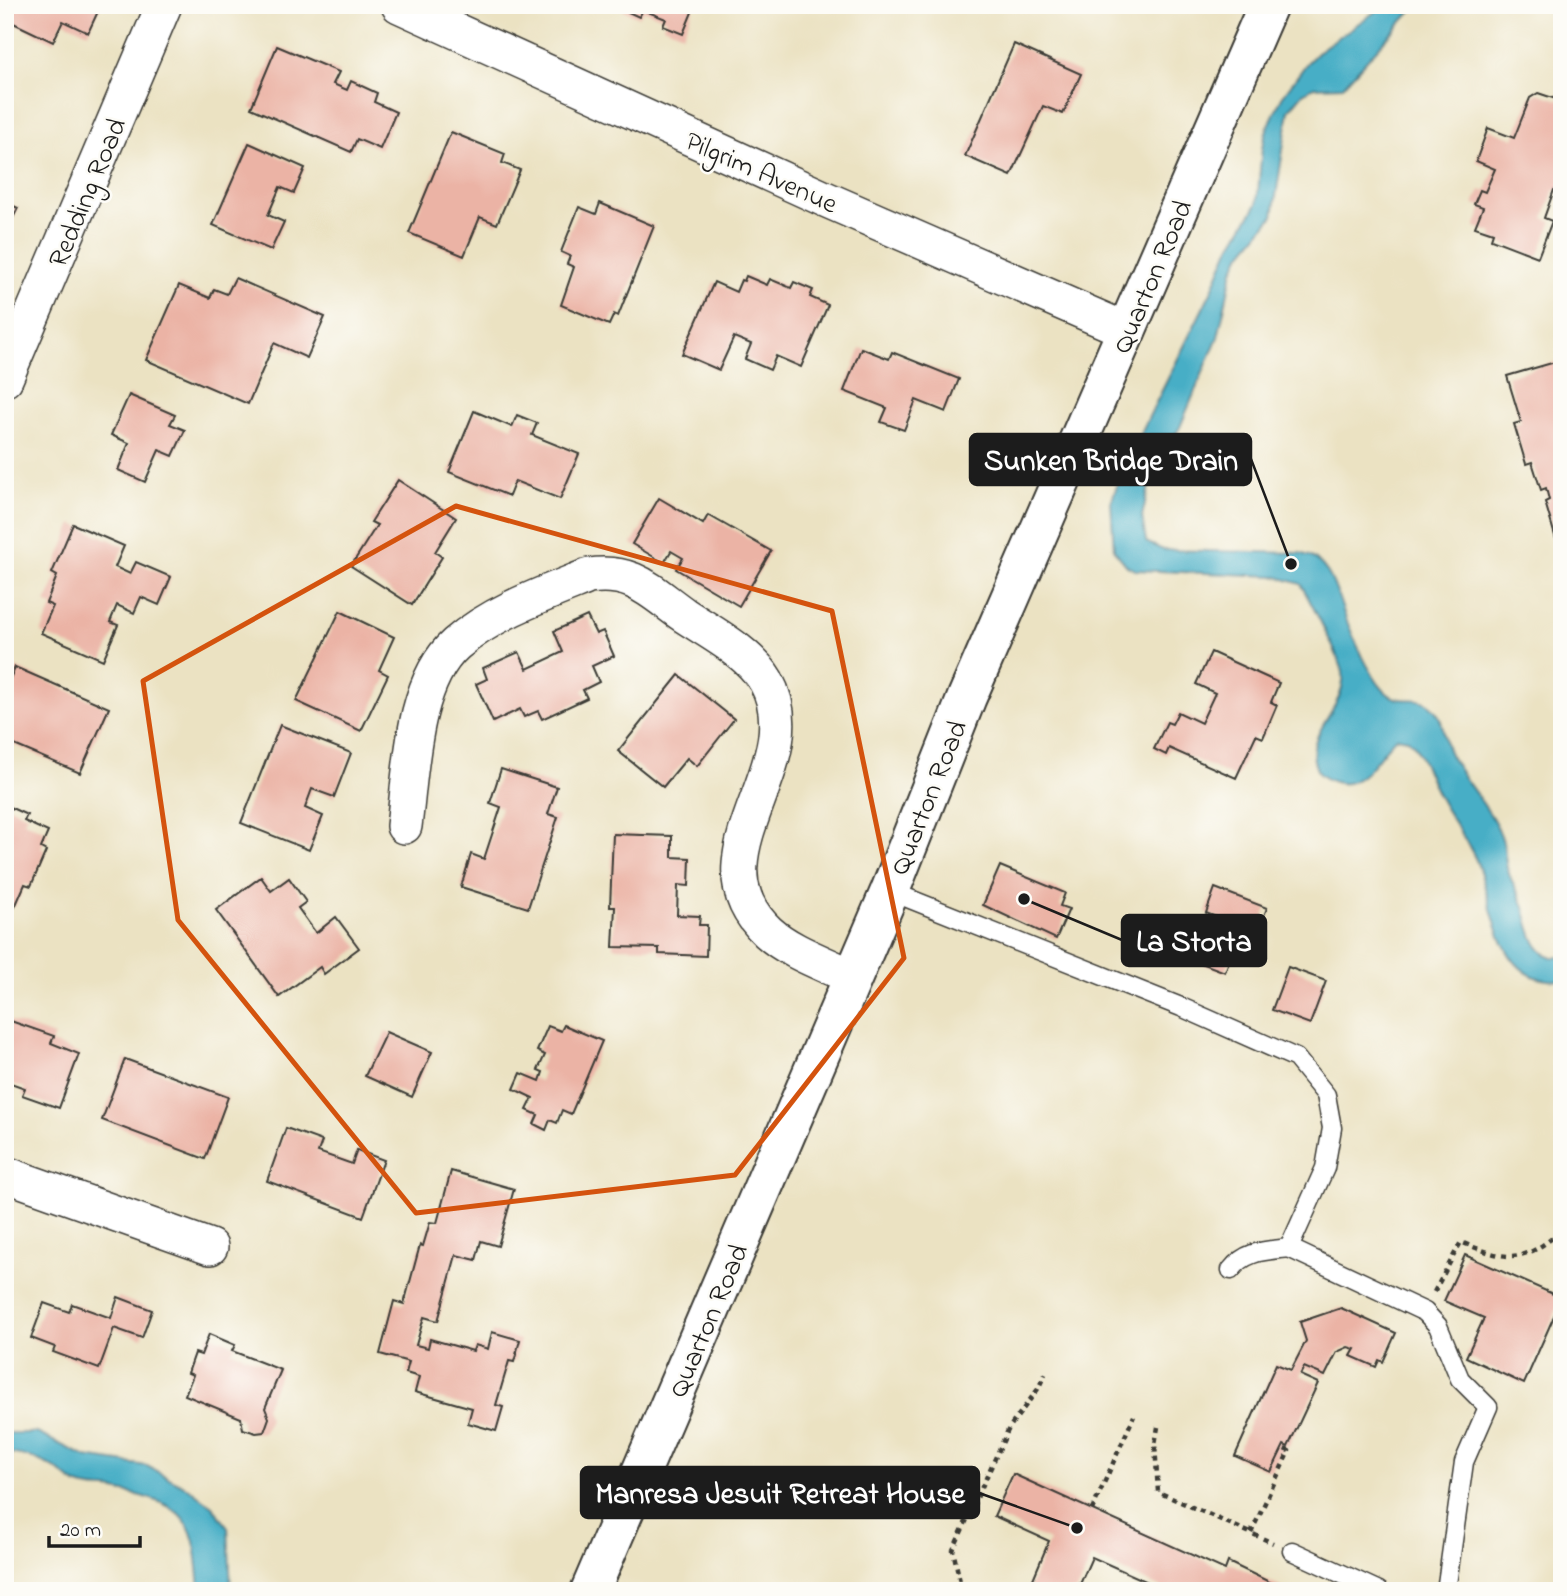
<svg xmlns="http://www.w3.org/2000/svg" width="1567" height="1596" font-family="'Indie Flower',sans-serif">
	<rect width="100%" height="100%" fill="#fdfcf7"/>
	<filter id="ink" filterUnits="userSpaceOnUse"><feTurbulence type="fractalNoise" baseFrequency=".0143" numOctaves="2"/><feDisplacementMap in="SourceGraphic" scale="14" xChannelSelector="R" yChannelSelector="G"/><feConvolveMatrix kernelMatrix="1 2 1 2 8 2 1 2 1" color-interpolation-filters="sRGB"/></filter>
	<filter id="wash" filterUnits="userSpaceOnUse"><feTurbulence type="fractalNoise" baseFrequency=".00686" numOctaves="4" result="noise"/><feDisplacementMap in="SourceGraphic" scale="28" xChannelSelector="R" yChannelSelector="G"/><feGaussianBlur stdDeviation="1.57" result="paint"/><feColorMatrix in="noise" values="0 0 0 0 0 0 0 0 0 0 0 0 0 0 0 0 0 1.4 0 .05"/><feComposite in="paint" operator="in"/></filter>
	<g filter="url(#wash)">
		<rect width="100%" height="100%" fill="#ebe2c2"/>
		<g fill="#46aec6" stroke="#316571" stroke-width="2">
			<path d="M1385,5H1417L1343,86L1314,87L1304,92L1289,110L1273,216L1240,256L1233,270L1218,337L1180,427L1152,473L1142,516L1146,542L1163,550L1300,553C1332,560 1336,593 1346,619C1354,639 1363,659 1374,677C1399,718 1412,685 1435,710C1444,720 1443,738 1448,750C1462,782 1495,811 1503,842C1505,850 1505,860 1507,868C1510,880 1518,891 1522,902C1530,922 1531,961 1562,957V980C1496,987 1494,902 1476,860C1467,839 1451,820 1440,799C1431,782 1424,763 1415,746L1408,739L1397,737C1373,758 1359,803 1319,774C1297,734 1347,712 1343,673C1342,660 1309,600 1301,584L1274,576L1135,570L1127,566L1114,550L1111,502L1125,465L1211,292L1228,251L1257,204L1262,147L1267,129L1282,97L1307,63L1320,50Z"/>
			<path d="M5,1433H37L86,1457L147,1466L190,1489L212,1506L228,1527L231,1591H200C195,1519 190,1505 115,1490C103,1488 90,1490 78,1485C70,1481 64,1474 56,1469C42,1460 22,1454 5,1453Z"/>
		</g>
		<g id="blocks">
			<g fill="#ebb3a5">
				<polygon points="5,5 101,5 88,33 63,21 53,42 5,19"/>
				<polygon points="613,5 695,5 683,34 663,26 666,19 643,10 639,17"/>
				<polygon points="1014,44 1081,74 1063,114 1043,106 1011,176 965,156"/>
				<polygon points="277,46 339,72 333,84 347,90 351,81 377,93 374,102 396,112 380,149 357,139 351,152 251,108"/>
				<polygon points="1538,93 1562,101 1562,193 1554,190 1544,218 1552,221 1538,257 1491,239 1493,233 1475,227 1483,207 1474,204 1480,190 1485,192 1495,169 1476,161 1488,128 1514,138 1530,98"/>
				<polygon points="451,132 505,154 502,163 520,170 497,224 480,217 464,256 409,233"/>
				<polygon points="249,143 305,168 294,193 280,187 268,215 284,222 271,250 213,225"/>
				<polygon points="5,202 18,208 5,234"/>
				<polygon points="600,203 654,226 618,316 614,314 609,325 561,305 574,267 567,264 570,256 561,252 579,207 596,214"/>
				<polygon points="746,276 767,285 770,279 791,288 794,282 813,290 810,297 828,305 801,367 776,356 770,370 745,359 751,344 734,337 719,370 682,354 714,282 736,292 741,280 744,281"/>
				<polygon points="235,278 325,317 307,358 274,343 248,404 146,360 179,285 210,298 214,289 227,294"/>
				<polygon points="861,348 889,359 892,352 959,379 946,412 916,400 904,430 881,422 887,408 844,391"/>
				<polygon points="1562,360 1562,545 1558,546 1545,502 1549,500 1546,488 1541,490 1532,462 1526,464 1514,424 1521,422 1507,376"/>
				<polygon points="129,395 175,415 170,424 185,430 173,456 159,450 145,482 118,470 129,443 111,435"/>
				<polygon points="474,411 512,427 517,415 537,423 532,435 579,454 560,499 515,481 509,496 449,472"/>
				<polygon points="398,480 456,518 435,552 442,557 412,605 351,566 377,525 371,522"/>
				<polygon points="659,498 703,524 708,515 771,551 739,606 676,569 683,558 671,551 664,563 632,544"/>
				<polygon points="73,524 124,546 115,567 130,574 136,562 171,577 159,605 141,597 134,613 117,605 110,622 118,625 103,660 41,633 53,606 46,603 57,576 52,573"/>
				<polygon points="340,611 394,637 379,670 388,675 361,731 296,701"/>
				<polygon points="587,616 596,634 603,631 614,656 592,666 599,682 583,690 587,698 542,719 538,711 524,717 520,709 493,722 476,684 487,679 483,668 519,652 527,669 563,652 554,631"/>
				<polygon points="1211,652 1279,683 1271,702 1277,705 1263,738 1256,735 1236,778 1169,748 1166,755 1154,749 1167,722 1172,724 1178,712 1201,723 1215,693 1196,684"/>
				<polygon points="15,667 109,708 80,773 5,741 5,690"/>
				<polygon points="679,675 734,719 697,766 687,758 663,787 618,751"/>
				<polygon points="280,725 351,753 334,797 312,789 305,808 323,816 309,850 241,823"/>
				<polygon points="501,769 557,787 548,814 558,817 528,908 461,887 471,854 484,859 501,807 490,803"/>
				<polygon points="5,805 27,815 24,821 48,832 41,848 46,851 31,886 25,884 15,907 5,903"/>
				<polygon points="613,834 672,836 672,857 690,858 689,886 678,885 677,915 700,916 699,925 707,925 706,956 659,954 659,948 613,947 615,907 610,907"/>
				<polygon points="1000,866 1065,893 1060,906 1069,909 1056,939 983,905"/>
				<polygon points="261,877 271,891 289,878 306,902 298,908 316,933 336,917 359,948 324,974 320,967 279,997 216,910"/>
				<polygon points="1215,888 1267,908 1257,933 1242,927 1225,972 1201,963 1219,918 1206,913"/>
				<polygon points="1288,967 1326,981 1310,1024 1272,1010"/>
				<polygon points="5,1019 54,1036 51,1043 79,1054 59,1108 22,1095 25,1088 5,1081"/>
				<polygon points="564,1025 602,1041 571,1114 562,1110 557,1123 550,1120 546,1130 534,1124 538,1115 527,1110 533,1098 514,1089 521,1073 540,1081 543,1072 538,1070 545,1055 537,1051 548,1026 561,1031"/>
				<polygon points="386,1032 432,1052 412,1097 365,1076"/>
				<polygon points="125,1059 228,1097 205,1159 102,1120"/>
				<polygon points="286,1128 322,1141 318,1152 352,1164 357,1150 384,1160 363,1217 267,1181"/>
				<polygon points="451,1171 514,1189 498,1246 481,1241 476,1260 456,1255 438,1321 424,1317 416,1345 428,1348 430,1339 473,1351 475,1345 488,1349 492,1332 520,1340 514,1362 509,1361 496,1405 503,1407 496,1431 468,1423 472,1408 415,1392 419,1377 406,1373 409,1362 380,1354 394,1301 404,1304 420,1245 423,1246 430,1222 437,1223"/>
				<polygon points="1465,1255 1562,1298 1524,1384 1466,1357 1484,1318 1444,1301"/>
				<polygon points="118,1297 152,1310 142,1338 114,1328 99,1369 53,1352 55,1347 31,1338 44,1303 69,1312 72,1304 111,1318"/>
				<polygon points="1341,1308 1396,1333 1383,1362 1379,1360 1376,1367 1351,1356 1355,1349 1348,1347 1337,1352 1325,1376 1304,1367 1300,1375 1318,1383 1288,1447 1284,1445 1271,1472 1235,1456 1276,1364 1291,1370 1306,1341 1300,1322"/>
				<polygon points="209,1334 235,1345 232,1351 281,1370 265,1408 269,1418 264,1432 256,1433 243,1429 241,1418 185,1395 193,1375 188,1373 195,1353 201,1355"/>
				<polygon points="1013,1474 1225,1570 1228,1562 1282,1588 1281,1591 1168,1591 1092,1557 1077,1591 1028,1591 1049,1541 994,1516"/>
			</g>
		</g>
	</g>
	<g filter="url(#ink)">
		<use href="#blocks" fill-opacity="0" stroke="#3b3a35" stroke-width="2"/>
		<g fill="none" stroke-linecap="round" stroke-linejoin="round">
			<defs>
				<g id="lane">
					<path d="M890,891L1181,1007L1296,1058L1326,1095L1332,1128L1325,1168L1289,1248C1266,1251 1246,1250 1231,1270"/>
					<polyline points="1289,1248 1425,1312 1438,1326 1460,1379 1488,1407 1464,1462 1446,1591"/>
					<polyline points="1292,1551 1379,1591"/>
				</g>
				<g id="street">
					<polyline points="399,5 825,199 1128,331"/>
					<polyline points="5,379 164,5"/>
					<path d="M404,826C411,772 412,683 456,644C493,612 544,594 589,576C634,570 650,591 684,615C711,633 749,652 766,681C813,765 686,856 768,932C790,952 826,964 852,977"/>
					<polyline points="5,1174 210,1247"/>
				</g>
				<polyline id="secondary" points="590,1591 890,891 967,697 1268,5"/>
			</defs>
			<use href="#lane" stroke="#3b3a35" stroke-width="21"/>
			<use href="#street" stroke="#3b3a35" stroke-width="38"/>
			<use href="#secondary" stroke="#3b3a35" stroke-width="42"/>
			<g stroke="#3b3a35" stroke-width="4.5" stroke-dasharray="5 5" stroke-linecap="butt">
				<path d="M1434,1292L1461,1242C1507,1261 1523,1264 1562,1230"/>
				<polyline points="1158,1427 1155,1444 1158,1492 1273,1543"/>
				<polyline points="1092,1510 1134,1416"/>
				<polyline points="1251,1533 1289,1451 1282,1448"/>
				<polyline points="962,1591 953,1550 1009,1428 1038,1389 1045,1374"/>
			</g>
			<use href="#lane" stroke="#fff" stroke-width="18"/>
			<use href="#street" stroke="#fff" stroke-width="35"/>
			<use href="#secondary" stroke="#fff" stroke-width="38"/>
		</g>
	</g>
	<path fill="none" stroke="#d4530e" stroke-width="5" stroke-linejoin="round" d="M456,506L832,611L904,958L735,1175L416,1213L178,920L143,681Z"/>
	<g text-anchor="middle" stroke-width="5" stroke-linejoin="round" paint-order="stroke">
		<g font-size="28" fill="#1c1c1c" stroke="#fdfcf7">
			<text transform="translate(762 171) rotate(24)" y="10">Pilgrim Avenue</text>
			<text transform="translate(86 192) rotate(-67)" y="10">Redding Road</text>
			<text transform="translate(1151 276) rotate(-67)" y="10">Quarton Road</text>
			<text transform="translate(927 797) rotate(-68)" y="10">Quarton Road</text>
			<text transform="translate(707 1320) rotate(-67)" y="10">Quarton Road</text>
		</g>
	</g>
	<path fill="none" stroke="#1c1c1c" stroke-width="2.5" d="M1291 564L1251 459M1024 899L1122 940M1077 1528L979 1493"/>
	<g fill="#1c1c1c" stroke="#fdfcf7" stroke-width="2.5">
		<circle cx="1291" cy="564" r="7"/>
		<circle cx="1024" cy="899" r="7"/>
		<circle cx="1077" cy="1528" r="7"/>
	</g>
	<g fill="#1c1c1c" stroke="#1c1c1c" stroke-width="2.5">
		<rect x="970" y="434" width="281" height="51" rx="7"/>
		<rect x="1122" y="915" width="144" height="51" rx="7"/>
		<rect x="581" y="1467" width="398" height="51" rx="7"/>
	</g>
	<g font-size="30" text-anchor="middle" font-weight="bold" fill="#fff">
		<text x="1111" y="470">Sunken Bridge Drain</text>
		<text x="1194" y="951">La Storta</text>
		<text x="780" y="1503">Manresa Jesuit Retreat House</text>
	</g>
	<rect width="1567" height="1596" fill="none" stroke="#fdfcf7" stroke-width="28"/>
	<path d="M49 1536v10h91v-10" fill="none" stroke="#1c1c1c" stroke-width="3.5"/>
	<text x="60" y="1536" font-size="21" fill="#1c1c1c" stroke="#fdfcf7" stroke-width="5" paint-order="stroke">20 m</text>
</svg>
